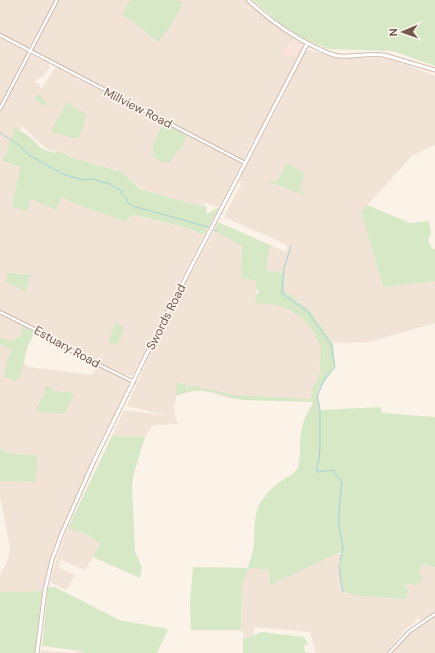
<svg xmlns="http://www.w3.org/2000/svg" width="435" height="653" font-family="'DM Sans',sans-serif">
	<rect width="100%" height="100%" fill="#fbf2e8"/>
	<g fill="#f2e3d7" fill-rule="evenodd">
		<path d="M0,0H245L294,39L287,48L291,55L299,57L256,139L254,138L219,207L206,203L203,205H196L143,190L119,170L109,168L72,157L45,148L22,126L2,161L20,167L12,207L31,199L61,197L78,205L126,222L129,217L133,215L142,218L184,227L204,235L178,285L183,288L214,231L241,244L242,250V279L257,280L256,301L276,303L293,310L307,323L318,339L322,348L319,368L321,373L318,376L317,383L313,384L311,399H234L205,391H182L176,396V403H174L175,417L178,424L153,425L145,437L112,436L124,410L169,416L127,406L146,363H139L133,375L129,376L95,362L98,366L128,381L130,386L92,459L56,543L47,570L42,591L0,592V575L8,560L10,549L0,496V481L35,482L37,469V455L13,454L0,449ZM33,42L35,44L32,51L134,103L160,118L131,106L81,80L77,81V78L57,67L55,68L42,88L40,87L39,84L34,81L42,77L50,67L47,62L33,55L27,60L3,109L2,103L26,58L27,48L29,47ZM35,331L49,337L76,357L97,366L92,375L29,367L23,363L27,348Z"/>
		<polygon points="311,50 335,58 386,58 412,67 435,76 435,145 412,156 361,212 383,287 435,281 435,323 369,342 333,343 311,312 284,290 285,274 266,271 270,245 287,252 287,245 224,217 241,184 239,183 243,172 283,98 300,60 306,51"/>
		<polygon points="68,528 90,536 101,544 85,570 61,560 58,567 75,575 66,590 50,582 61,545"/>
		<polygon points="340,553 340,585 343,593 407,599 408,588 404,587 404,579 422,563 435,567 435,612 422,620 417,618 414,623 406,629 386,653 316,653 310,632 254,627 254,636 245,638 241,630 242,585 247,568 269,570 270,585 325,558"/>
		<polygon points="435,617 435,653 392,653 411,633"/>
		<polygon points="41,650 70,653 81,651 85,653 41,653"/>
	</g>
	<polygon fill="#fae3dd" points="294,39 301,43 302,45 302,49 299,57 291,55 286,56 283,49 289,47"/>
	<g fill="#d7e8c7">
		<polygon points="130,0 178,0 183,3 171,26 158,42 130,19 122,15"/>
		<polygon points="253,0 435,0 435,66 393,51 328,49 302,38 279,23"/>
		<polygon points="38,94 47,102 44,106 34,98"/>
		<polygon points="67,102 76,109 87,114 79,137 77,139 68,137 59,133 56,134 52,132 52,129"/>
		<polygon points="163,123 187,135 181,149 176,152 172,160 169,163 162,162 153,157 153,145"/>
		<polygon points="15,127 30,137 42,149 54,153 59,151 67,156 122,172 140,189 196,205 206,206 207,214 219,207 204,235 184,227 133,215 129,217 126,222 78,205 61,197 56,210 31,199 27,211 12,207 20,167 2,161 6,153"/>
		<polygon points="287,163 303,172 304,174 300,191 301,192 304,193 304,195 270,182 271,180 277,182"/>
		<polygon points="367,205 410,223 429,221 431,233 428,240 432,249 435,249 435,281 383,287 361,212"/>
		<path d="M218,222L270,245L266,271L285,273L284,290L311,312L333,343L335,366L318,392L320,410L381,407L382,413L435,417V567L422,564L418,574L423,575L421,584L417,583L416,585L408,584L404,585L405,588H408L407,599L362,596L343,592C339,579 338,563 342,551L270,585L269,570L248,568L242,585L241,630H191L190,601L193,567L248,568C249,562 252,556 253,550C256,535 252,520 259,505C263,497 270,490 277,484C284,478 295,475 298,467C301,456 299,444 301,433C302,422 308,412 313,402L243,400C230,399 217,392 203,391C194,390 185,393 176,396V383L185,384L186,387L188,388L190,385L235,395L311,399L313,384L317,382L319,374L321,373C318,365 322,355 320,346C314,327 297,310 277,305C270,303 262,305 256,303L255,295L258,293L259,291L256,289V280L241,279L242,250L241,245L214,231Z"/>
		<polygon points="7,273 31,275 25,292 6,282"/>
		<polygon points="116,322 124,328 118,344 108,343"/>
		<polygon points="23,325 35,331 27,348 21,376 14,382 9,378 4,377 7,361 12,350 0,344 0,338 13,341 20,336"/>
		<polygon points="46,385 47,385 53,391 75,393 64,414 38,412 36,409 44,395"/>
		<polygon points="112,436 145,437 134,473 132,483 135,552 142,567 140,578 93,557 100,544 90,536 68,528"/>
		<polygon points="0,449 13,454 37,455 37,469 35,482 0,481"/>
		<polygon points="51,587 55,587 119,620 168,629 157,653 85,653 81,651 42,646 48,588"/>
		<polygon points="42,591 35,653 0,653 0,592"/>
		<polygon points="261,632 304,637 309,646 308,644 304,645 305,652 311,653 243,653 243,638 251,637"/>
	</g>
	<g fill="none" stroke-linecap="round" stroke-linejoin="round">
		<g stroke="#a4d1d5" stroke-width="1">
			<polyline points="0,133 16,143 29,155 63,174 83,180 93,179 101,182 109,183 117,189 120,189 122,191 121,194 127,199 128,203 133,206 208,227"/>
			<polyline points="214,230 217,231"/>
			<polyline points="282,292 284,268 291,246"/>
			<polyline points="281,293 307,311 331,344 335,367 324,380 317,397 320,410 320,448 319,459 317,465 317,472 333,470 342,482 340,497 339,515 339,527 343,547 340,561"/>
			<polyline points="339,565 341,584 343,592"/>
		</g>
		<defs>
			<g id="tertiary">
				<polyline points="0,35 245,163"/>
				<polyline points="0,109 57,0"/>
				<polyline points="0,312 46,335 77,354 134,382"/>
				<polyline points="389,653 410,631 435,614"/>
			</g>
			<g id="secondary">
				<path d="M248,0C269,20 293,37 319,49C326,52 333,56 340,56C355,57 369,53 384,55L435,70"/>
				<polyline points="37,653 45,590 52,560 62,533 94,461 161,325 307,44"/>
			</g>
		</defs>
		<use href="#tertiary" stroke="#ccb9af" stroke-width="4.5"/>
		<use href="#secondary" stroke="#d1bbaf" stroke-width="5"/>
		<use href="#tertiary" stroke="#fff" stroke-width="2.5"/>
		<use href="#secondary" stroke="#fff" stroke-width="3"/>
	</g>
	<g text-anchor="middle" stroke-width="3.5" stroke-linejoin="round" paint-order="stroke">
		<g font-size="12" fill="#74584d" stroke="#fef6ee">
			<text transform="translate(138 108) rotate(27)" y="4">Millview Road</text>
			<text transform="translate(166 317) rotate(-63)" y="4">Swords Road</text>
			<text transform="translate(67 347) rotate(29)" y="4">Estuary Road</text>
		</g>
	</g>
	<g transform="translate(403 32) rotate(268)" stroke="#fef6ee" stroke-width="3" paint-order="stroke">
	<path d="M0-3L7 15L0 10L-7 15Z" fill="#74584d"/>
	<text y="-6" font-size="11" font-weight="bold" text-anchor="middle" fill="#74584d">N</text>
	</g>
</svg>
